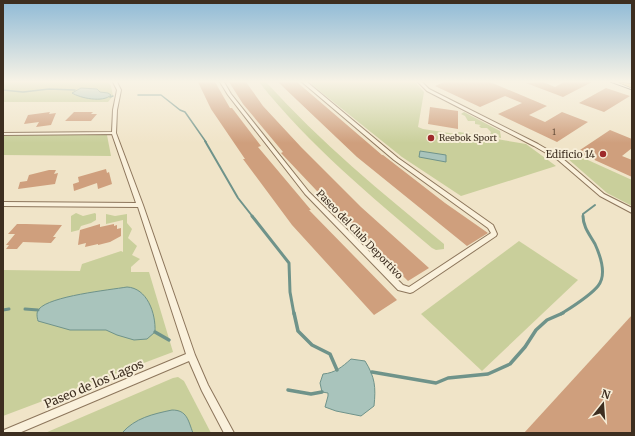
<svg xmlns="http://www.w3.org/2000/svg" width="635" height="436" font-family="Merriweather,serif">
	<rect width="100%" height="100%" fill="#f0e4c8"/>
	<g fill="#c9cf9b">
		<polygon points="3,82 108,82 111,86 113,96 108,102 3,102"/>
		<path d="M259,82H266C320,142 382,193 444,244V249L436,250L432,248C371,196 309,145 259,82Z"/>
		<polygon points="312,82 415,82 424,92 418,127 423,129 456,134 459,132 472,134 478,133 480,136 486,135 491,138 526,144 556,166 461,196 402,157 311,84"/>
		<polygon points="464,112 500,131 501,138 490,135 491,132 487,128 481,128 479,126 481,125 475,124 475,121 468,121 465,116 461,114"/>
		<polygon points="3,135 107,135 111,156 3,155"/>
		<polygon points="568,151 632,180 632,206 607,193 567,158 564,153"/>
		<polygon points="76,213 83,216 95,213 96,214 96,220 91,223 81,226 79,230 71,232 71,216"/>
		<polygon points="106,214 115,216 127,214 127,223 132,229 128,238 137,246 132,255 140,259 131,267 131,272 149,272 173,352 3,416 3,270 80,271 82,264 121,251 123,252 123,220 106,224"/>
		<polygon points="519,241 578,280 482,371 421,314"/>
		<polygon points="178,377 184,381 211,433 45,433 173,378"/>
	</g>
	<g fill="#a9c4bc" stroke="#6f938a">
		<path d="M81,88L97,89L100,92L108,93L111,95C103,103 80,98 72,93Z"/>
		<polygon points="420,151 446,155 446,162 419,157"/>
		<path d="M127,287C147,288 156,313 155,332L147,339L134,340L117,335L106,330H70L38,321C37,317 36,312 39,309C50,296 109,290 127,287Z"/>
		<path d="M351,359L365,361C375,377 376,387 374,406L361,416L336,411L325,407L328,396V393L322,392L320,383L323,374C335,373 342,367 351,359Z"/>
		<path d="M172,410C187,410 188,420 193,433H122C135,418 153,414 172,410Z"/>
	</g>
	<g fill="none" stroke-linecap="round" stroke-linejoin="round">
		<g stroke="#6f938a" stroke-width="1.5">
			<polyline points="3,90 23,92 49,89 75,90"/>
			<polyline points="138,95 161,95 180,110 185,112 206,142"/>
			<polyline points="110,97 113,96"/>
		</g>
		<g stroke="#6f938a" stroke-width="2">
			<polyline points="205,141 238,198 253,217"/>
			<polyline points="583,217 583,214 595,205"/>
		</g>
		<g stroke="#6f938a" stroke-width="3">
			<polyline points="252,216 289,263 290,292 294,314"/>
			<polyline points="25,309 38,310"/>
			<polyline points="3,310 9,309"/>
			<path d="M561,314C572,307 590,296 598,286C607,275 600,255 595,244C590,235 583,227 583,216"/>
		</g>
		<g stroke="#6f938a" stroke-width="3.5">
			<polyline points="294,313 298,331 312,345 330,354 337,370"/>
			<polyline points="155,332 169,340"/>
			<polyline points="372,372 436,383 448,378 488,374 510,364 525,347 536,330 547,320 563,313"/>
			<polyline points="288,390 311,394 322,392"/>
		</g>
	</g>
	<g fill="#cf9f7d">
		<polygon points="198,82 215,82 230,108 232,108 261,146 258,147 311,210 309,210 397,300 374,315 292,225 243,159 245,159 211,109"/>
		<polygon points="229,82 246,82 263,106 301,147 361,207 429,268 408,281 333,208 281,153 283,152 243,104"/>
		<polygon points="278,82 297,82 382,155 383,155 445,203 488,233 467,246 357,157"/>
		<polygon points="444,82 490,82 547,106 529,115 545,122 562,112 588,122 557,142 498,114 522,103 505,96 480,107 435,86"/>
		<polygon points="543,82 555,87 564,82 592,82 563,97 526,83"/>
		<polygon points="606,88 630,96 604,112 579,103"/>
		<polygon points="430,107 458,111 458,129 428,124"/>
		<polygon points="50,112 49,114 56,113 51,125 36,127 39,122 24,124 28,115"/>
		<polygon points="74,112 93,112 91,114 97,114 91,121 65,121"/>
		<polygon points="610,130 632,139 632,148 622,156 632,160 632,177 577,152"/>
		<polygon points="106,169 107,173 109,172 112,184 98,189 97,183 74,191 73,184 79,182 78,177"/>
		<polygon points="49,170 56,170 54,174 58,173 55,184 18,189 20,182 27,181 29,175"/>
		<polygon points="17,224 26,224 62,225 53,237 56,237 51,243 23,242 17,249 6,249 9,245 6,245 15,234 8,234"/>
		<polygon points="100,224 100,227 114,224 114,226 117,225 117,229 121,228 121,236 110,242 98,245 98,244 85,247 86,243 78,245 80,230"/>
		<polygon points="632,315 632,433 524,433"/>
	</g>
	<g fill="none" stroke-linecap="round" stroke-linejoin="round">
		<defs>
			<g id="minor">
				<polygon points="113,82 117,82 121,90 117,110 116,133 143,205 195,355 208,385 234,433 224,433 202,391 189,361 19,433 3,433 4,430 186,354 138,207 3,206 3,202 136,203 112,134 3,135 3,133 112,132 113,110 117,90"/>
				<polygon points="220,82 224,82 231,94 309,192 403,285 409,287 491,233 488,228 394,160 302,82 307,82 398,158 493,225 497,234 496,236 413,292 410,293 398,290 305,194 228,95"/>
				<polygon points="418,82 422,82 429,89 538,144 562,158 604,194 632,208 632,213 600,196 558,160 534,146 427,91"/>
			</g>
			<polygon id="trunk" points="619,82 632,84 632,88 620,83"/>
		</defs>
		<use href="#minor" stroke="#8d765c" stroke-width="2"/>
		<use href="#trunk" stroke="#5b4430" stroke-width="1"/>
		<use href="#minor" fill="#faf1dc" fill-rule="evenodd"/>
		<use href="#trunk" fill="#eabe7c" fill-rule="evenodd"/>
		<polyline stroke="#3d2e20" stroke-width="1" points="610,82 632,90"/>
	</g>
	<linearGradient id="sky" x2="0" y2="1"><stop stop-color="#8fbad6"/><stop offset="0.57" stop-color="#f8f3e6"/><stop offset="1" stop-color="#f8f3e6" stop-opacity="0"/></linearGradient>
	<rect width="635" height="143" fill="url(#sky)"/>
	<g fill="#9e2a2b" stroke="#f7eed8" stroke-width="1.5">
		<circle cx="431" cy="138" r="4"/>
		<circle cx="603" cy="154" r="4"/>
	</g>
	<g text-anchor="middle" stroke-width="4" stroke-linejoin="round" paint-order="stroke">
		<g font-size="8" fill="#624a37">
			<text x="554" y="135">1</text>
		</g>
		<g font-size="9" fill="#3d2e20" stroke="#f7eed8" text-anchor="start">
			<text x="439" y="141">Reebok Sport</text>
		</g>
		<g font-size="10" fill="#3d2e20" stroke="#f7eed8" text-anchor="end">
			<text x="595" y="158">Edificio 14</text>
		</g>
		<g font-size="10" fill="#3d2e20" stroke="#f7eed8">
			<text transform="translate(360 234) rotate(46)" y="4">Paseo del Club Deportivo</text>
		</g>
		<g font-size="12" fill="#3d2e20" stroke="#f7eed8">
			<text transform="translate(94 384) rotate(-23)" y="4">Paseo de los Lagos</text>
		</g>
	</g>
	<rect width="635" height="436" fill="none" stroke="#3d2e20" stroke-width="8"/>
	<g transform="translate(603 404) rotate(17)" stroke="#f7eed8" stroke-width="3" paint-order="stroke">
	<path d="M0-3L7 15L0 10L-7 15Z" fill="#3d2e20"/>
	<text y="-6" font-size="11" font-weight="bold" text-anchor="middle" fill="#3d2e20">N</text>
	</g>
</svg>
